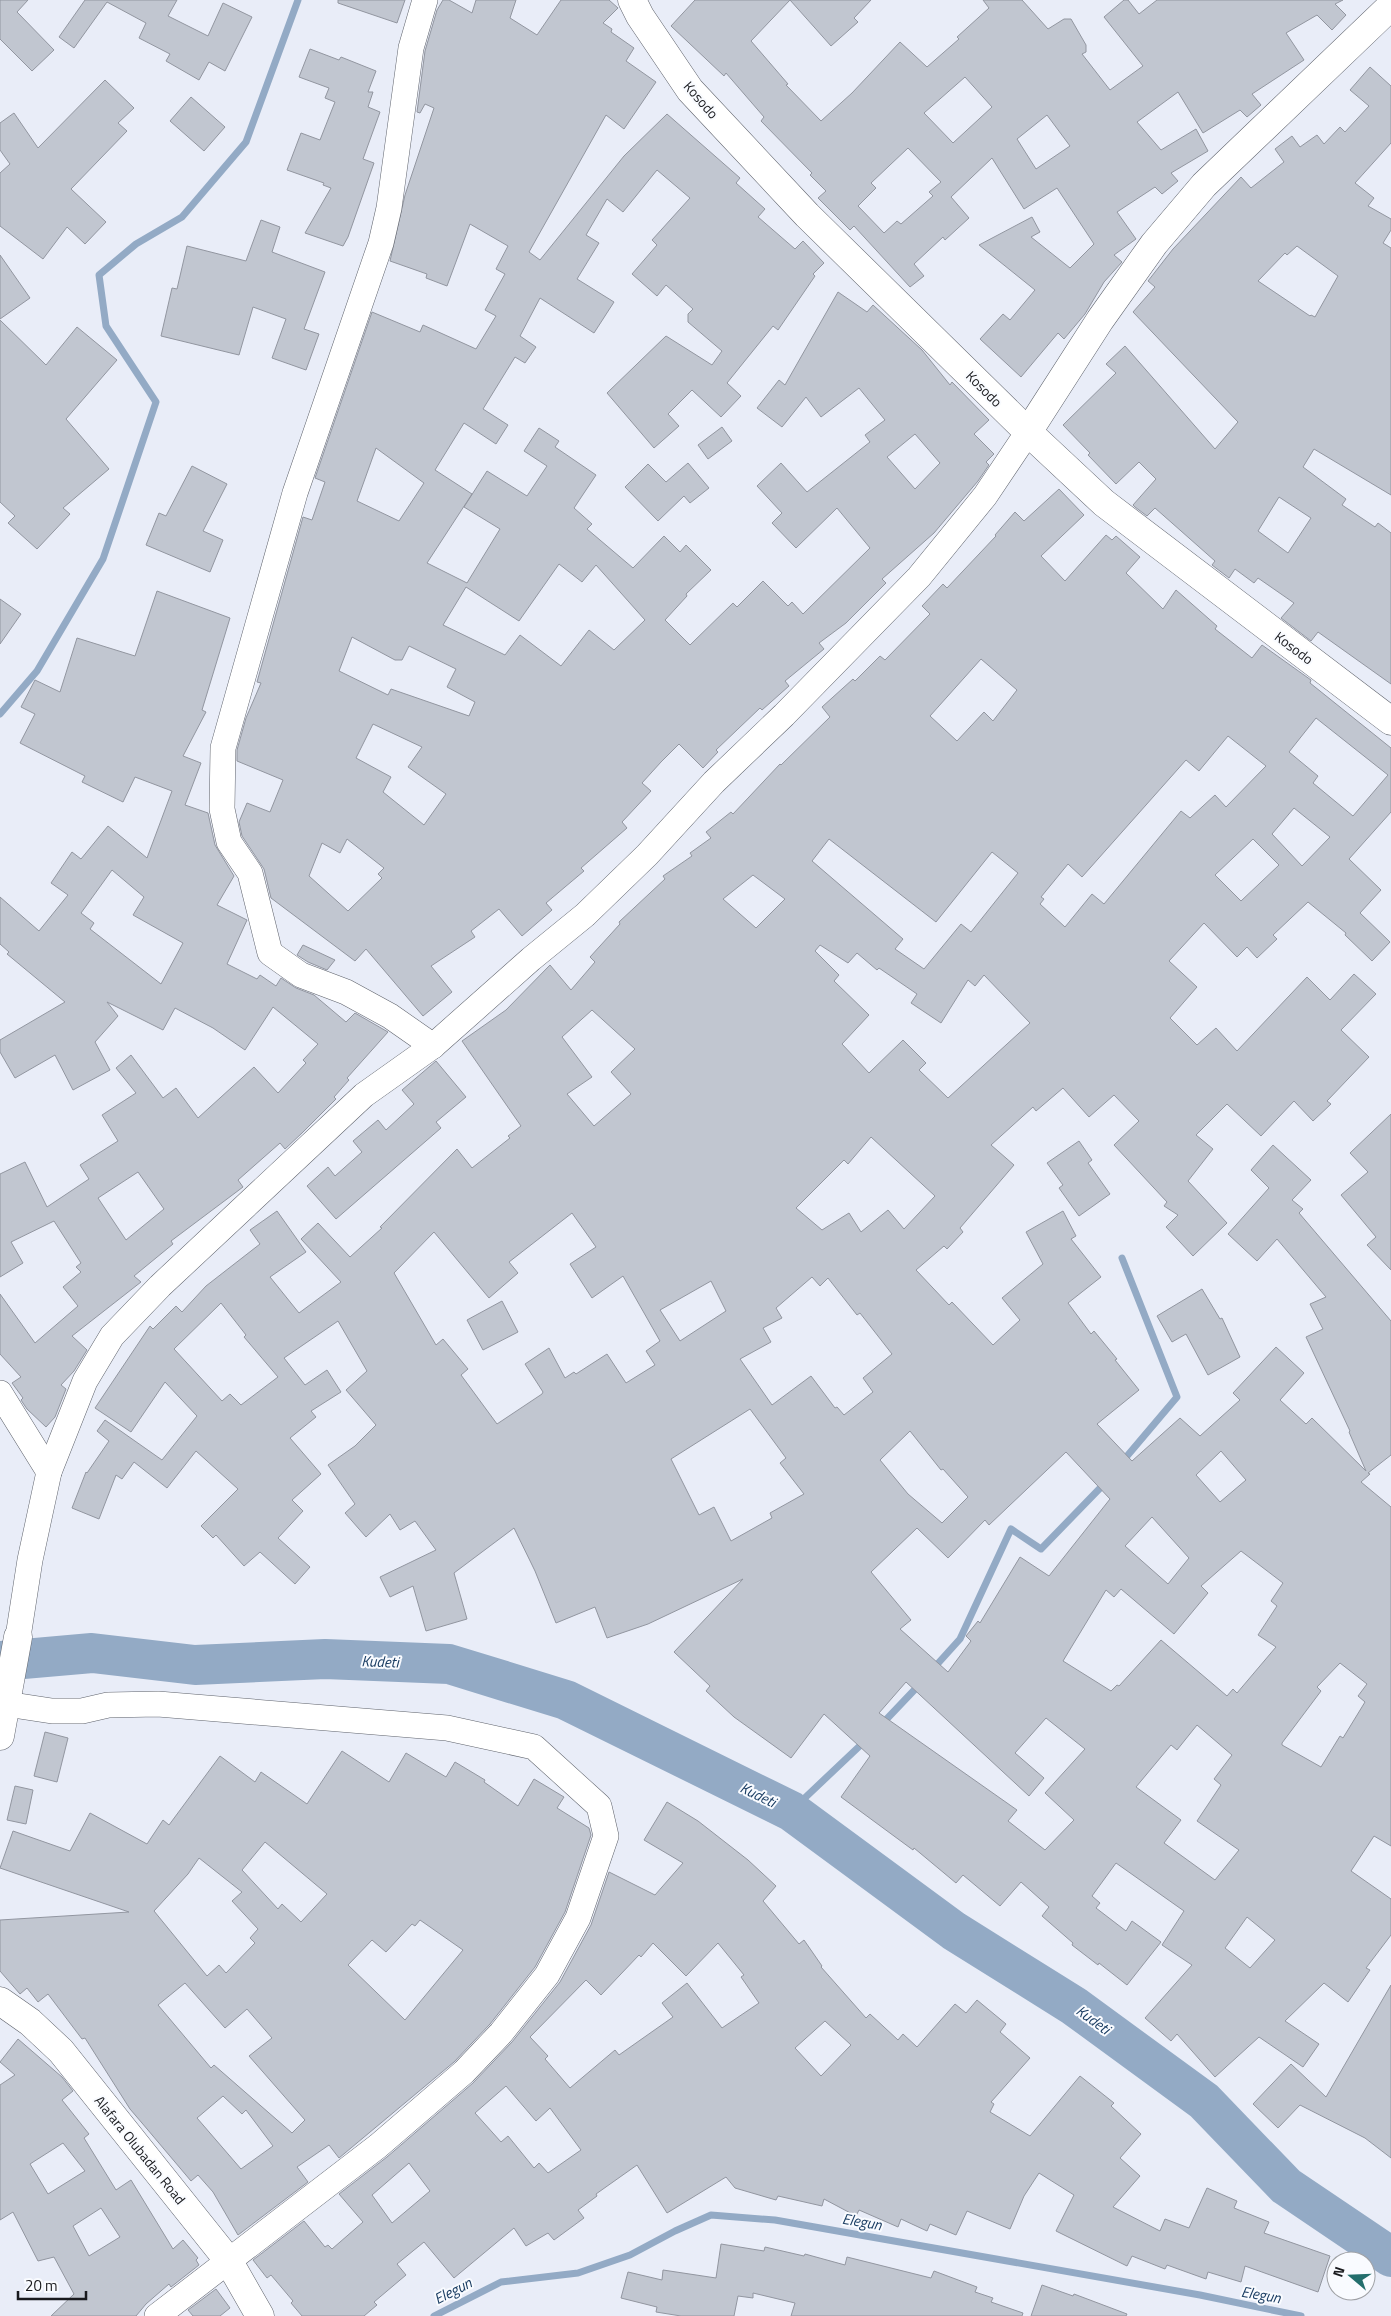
<svg xmlns="http://www.w3.org/2000/svg" width="1391" height="2316" font-family="'Titillium Web',sans-serif">
	<rect width="100%" height="100%" fill="#e9edf8"/>
	<g fill="none" stroke-linecap="round" stroke-linejoin="round">
		<g stroke="#93aac5" stroke-width="7">
			<polyline points="0,714 37,671 103,559 156,402 106,326 99,275 136,244 182,217 246,142 298,0"/>
			<polyline points="1122,1258 1177,1397 1122,1462"/>
			<polyline points="932,1670 960,1639 1011,1529 1041,1549 1106,1482"/>
			<polyline points="881,1725 920,1684"/>
			<polyline points="791,1811 866,1740"/>
			<polyline points="434,2316 501,2282 578,2273 630,2255 675,2231 711,2215 775,2220 1200,2295 1301,2316"/>
		</g>
		<polyline stroke="#93aac5" stroke-width="40" points="0,1661 92,1653 195,1665 325,1659 449,1664 566,1700 791,1811 954,1931 1074,2006 1204,2101 1286,2186 1391,2257"/>
	</g>
	<g fill="#c1c6d0" stroke="#9296a0" fill-rule="evenodd">
		<polygon points="0,0 28,0 17,12 54,50 32,71 0,39"/>
		<polygon points="85,0 177,0 168,16 208,36 223,3 252,17 225,71 209,62 199,80 166,61 170,54 139,38 146,23 107,2 74,48 59,37"/>
		<polygon points="338,0 405,0 397,23 338,3"/>
		<path d="M443,0H449L472,13L476,0H516L510,18L537,35L561,0H609L618,8L603,23L612,29L611,32L634,48L626,61L656,82L624,129L606,115L529,252L540,260L624,156L667,114L740,178L736,183L765,209L758,217L795,249L803,241L824,263L813,274L815,276L778,330L773,326L727,383L741,396L721,417L692,390L668,414L679,426L654,448L607,393L666,336L712,365L722,351L688,322V314L693,309L666,285L657,296L632,274L657,245L652,240L690,198L657,170L623,212L607,199L586,235L599,243L577,279L614,302L594,333L540,298L520,336L536,347L525,363L515,357L483,409L508,425L496,444L464,423L435,470L472,494L427,563L467,583L500,529L464,507L487,471L527,496L547,466L524,451L539,428L559,441L555,447L596,475L574,508L592,524L587,529L633,568L664,536L680,552L686,545L711,570L686,594L687,596L665,620L690,645L733,603L737,607L763,581L788,606L792,602L803,614L870,548L837,508L796,548L772,523L782,513L757,486L781,463L807,492L870,442L865,435L885,420L859,388L821,417L806,397L782,427L757,408L779,380L785,385L838,292L867,312L873,305L922,350L950,385L952,382L989,420L974,434L994,454L986,462L989,465L978,481L934,533L882,579L886,583L846,623L819,643L824,649L785,681L789,686L762,710L760,708L716,750L718,752L703,768L679,744L661,762L642,783L651,791L622,822L627,828L581,868L584,871L546,903L552,910L522,936L499,909L471,931L475,937L431,966L452,992L423,1016L366,949L355,961L271,898L264,869L242,836L239,822L247,803L270,812L283,780L237,761V750L246,718L261,683L257,682L303,517L312,520L325,482L315,478L372,312L420,332L423,325L476,349L496,316L485,310L505,274L496,269L508,246L470,224L447,286L426,278L427,274L390,261L405,195L434,108L425,104L420,113L417,112L425,51L437,10ZM915,434L940,463L915,489L887,457ZM376,448L424,483L399,521L357,501ZM559,564L582,582L596,565L645,620L614,650L589,630L561,666L520,635L505,655L443,625L466,587L519,621ZM352,637L395,660H402L409,646L456,669L447,687L475,702L469,716L391,689L388,695L339,671ZM373,724L422,747L408,767L446,794L424,825L383,792L391,777L356,758ZM347,839L384,868L378,874L382,878L348,911L309,876L322,843L340,853Z"/>
		<path d="M695,0H790L751,41L788,84L786,85L821,121L852,93L900,42L927,67L959,39L957,37L989,8L983,0H1022L1048,29L1064,19H1071L1086,45V52L1082,54L1110,90L1143,66L1104,17L1124,0H1128L1139,14L1157,0H1343L1335,4L1346,15L1332,30L1317,15L1286,33L1304,60L1252,94L1261,105L1247,117L1240,110L1203,133L1178,92L1137,122L1161,150L1196,129L1208,151L1171,173L1178,181L1162,194L1155,187L1117,212L1136,239L1114,255L1122,262L1104,282L1085,314L1064,339L1058,333L1021,377L980,339L1003,314L1010,320L1035,290L979,245L1032,217L1040,232L1031,237L1070,268L1094,244L1057,188L1024,209L992,158L951,197L969,218L945,240L943,237L914,264L924,276L910,287L854,226L850,230L818,198L826,191L810,175L812,173L761,121L764,117L726,73L724,76L671,26ZM965,77L992,107L953,143L924,113ZM1047,115L1070,146L1036,169L1017,139ZM908,148L941,182L929,192L933,196L901,224L897,221L884,233L858,206L876,188L871,183Z"/>
		<polygon points="790,0 871,0 854,18 858,22 831,46"/>
		<polygon points="310,49 339,60 341,57 376,71 368,92 373,92 368,107 380,112 363,159 374,163 348,237 343,246 305,233 331,188 323,185 324,183 287,170 301,133 320,140 335,102 325,98 329,88 299,77"/>
		<path d="M1370,67L1391,86V143L1355,183L1374,198L1368,206L1391,219V230L1383,243L1391,248V495L1314,449L1303,467L1346,499L1342,505L1375,527L1378,523L1391,533V684L1318,632L1311,641L1281,618L1294,603L1258,578L1254,583L1235,569L1229,578L1212,565L1215,561L1155,508L1147,516L1135,507L1133,505L1156,479L1139,462L1116,484L1088,455L1090,453L1063,425L1116,373L1106,364L1125,346L1215,449L1238,422L1133,312L1155,287L1148,281L1173,249L1241,177L1251,188L1284,162L1275,149L1292,136L1300,147L1317,135L1324,144L1340,127L1345,132L1369,106L1350,90ZM1297,246L1338,276L1315,317L1311,315L1310,316L1258,281L1285,253L1287,255ZM1279,497L1311,518L1288,553L1258,531Z"/>
		<polygon points="105,80 134,108 118,123 127,131 71,189 106,222 85,244 67,227 43,259 0,226 0,173 10,164 0,150 0,123 14,113 38,148"/>
		<polygon points="191,97 225,127 204,151 170,121"/>
		<polygon points="261,220 280,227 272,252 325,272 304,329 319,334 306,370 272,358 286,319 253,307 239,355 161,336 172,288 177,289 187,246 246,261"/>
		<polygon points="0,255 30,298 0,319"/>
		<polygon points="0,320 46,365 77,327 117,360 66,419 109,469 63,508 70,514 37,549 8,523 15,516 0,502"/>
		<polygon points="722,427 732,441 708,459 698,445"/>
		<polygon points="688,463 709,488 690,503 684,496 658,521 625,487 648,464 666,482"/>
		<polygon points="192,466 227,484 203,531 223,540 210,572 146,545 159,513 166,516"/>
		<path d="M1059,489L1084,515L1041,556L1065,581L1106,535L1112,540L1116,536L1140,557L1126,573L1163,609L1176,590L1217,626L1215,629L1252,658L1262,645L1311,680L1310,683L1391,748V812L1349,859L1381,890L1360,913L1390,942L1372,961L1345,935L1346,933L1308,902L1273,935L1277,939L1257,958L1247,947L1237,957L1204,923L1169,961L1197,987L1170,1018L1197,1045L1216,1028L1237,1051L1307,977L1330,1000L1354,974L1376,994L1341,1030L1369,1057L1327,1101L1331,1104L1313,1121L1294,1101L1261,1136L1227,1104L1196,1135L1213,1149L1188,1181L1227,1223L1193,1256L1166,1227L1178,1215L1164,1206L1167,1202L1114,1145L1139,1121L1114,1095L1089,1117L1063,1088L1036,1111L1033,1107L991,1145L1014,1165L960,1228L963,1232L947,1249L944,1246L916,1270L949,1305L952,1302L993,1345L1020,1320L1002,1298L1043,1264L1026,1232L1063,1211L1076,1236L1071,1239L1101,1277L1068,1303L1091,1334L1094,1331L1117,1359L1115,1360L1139,1390L1097,1424L1132,1461L1180,1418L1200,1436L1240,1400L1233,1393L1276,1347L1304,1373L1280,1400L1306,1424L1312,1418L1366,1471L1349,1432L1350,1431L1306,1337L1323,1329L1310,1304L1326,1297L1277,1239L1257,1261L1228,1234L1269,1188L1251,1170L1273,1145L1311,1180L1292,1200L1303,1209L1299,1213L1391,1321V1455L1368,1473L1370,1474L1361,1482L1391,1507V1846L1374,1836L1351,1871L1391,1899V1935L1366,1968L1370,1970L1348,2002L1324,1983L1285,2021L1319,2044L1303,2067L1259,2037L1215,2077L1177,2034L1171,2041L1145,2018L1192,1965L1162,1945L1184,1911L1116,1863L1092,1896L1100,1903L1096,1908L1126,1931L1132,1921L1161,1942L1127,1985L1099,1963L1098,1965L1072,1945L1073,1943L1042,1916L1049,1907L1021,1882L1000,1906L963,1875L956,1883L914,1848L913,1850L841,1797L870,1756L824,1714L791,1758L734,1717L706,1691L710,1686L674,1652L743,1579L648,1624L607,1638L595,1607L556,1623L535,1571L514,1528L454,1573L467,1619L426,1631L413,1586L390,1597L380,1577L436,1550L415,1521L400,1530L390,1514L366,1537L345,1513L355,1504L328,1465L355,1446L376,1425L346,1390L367,1371L338,1321L284,1358L305,1385L327,1370L341,1392L311,1411L316,1417L290,1438L321,1474L292,1500L303,1511L278,1538L310,1567L295,1584L260,1552L244,1566L216,1535L213,1538L201,1526L238,1489L196,1451L167,1488L134,1462L122,1479L116,1475L99,1519L72,1508L86,1472L87,1473L109,1441L97,1431L105,1420L162,1460L197,1416L165,1382L131,1432L95,1408L150,1326L153,1329L176,1306L182,1312L206,1286L260,1244L250,1230L277,1211L306,1252L270,1277L299,1313L341,1282L301,1239L318,1223L350,1257L382,1228L380,1227L457,1149L472,1168L510,1138L508,1136L521,1126L462,1041L506,1010L550,965L571,990L595,962L590,957L620,924L619,922L665,879L663,876L692,856L690,853L711,838L706,832L731,812L733,814L780,764L781,765L830,717L822,707L853,679L855,681L880,656L885,660L930,614L922,606L943,584L947,588L996,536L995,535L1015,512L1024,521ZM981,659L1017,690L993,721L984,712L957,741L930,716ZM1316,718L1388,775L1353,816L1313,783L1318,776L1289,752ZM1228,736L1266,766L1226,807L1215,795L1190,818L1181,811L1104,904L1092,894L1065,927L1040,904L1044,899L1041,897L1068,864L1082,877L1186,760L1199,771ZM1294,808L1330,837L1302,866L1272,834ZM829,839L936,922L992,852L1018,873L971,932L961,924L924,969L895,949L903,939L812,861ZM1253,839L1279,865L1241,901L1215,875ZM753,875L785,899L756,928L723,899ZM820,945L848,963L857,953L877,970L879,968L917,994L911,1003L941,1023L968,980L975,986L984,975L1030,1023L948,1098L919,1070L926,1063L903,1040L869,1073L842,1044L869,1015L834,981L839,975L815,951ZM592,1010L635,1049L611,1072L631,1094L594,1126L567,1094L592,1077L562,1037ZM871,1137L935,1196L904,1229L888,1210L861,1232L849,1213L822,1230L796,1208L844,1160L848,1164ZM572,1213L596,1247L570,1264L592,1298L623,1276L660,1341L646,1351L655,1365L626,1383L607,1354L576,1374L574,1372L565,1378L549,1348L525,1364L543,1392L542,1394L497,1424L461,1375L468,1369L443,1339L436,1345L394,1273L434,1232L489,1298L518,1273L509,1262ZM812,1277L820,1286L828,1278L857,1315L860,1313L892,1354L863,1378L873,1392L844,1415L837,1407L835,1408L811,1376L772,1405L740,1359L771,1342L763,1328L782,1318L776,1308ZM711,1281L726,1311L680,1341L660,1310ZM221,1303L246,1335L244,1337L278,1377L241,1405L230,1394L222,1401L174,1349ZM750,1409L786,1458L780,1463L804,1494L770,1513L772,1518L731,1541L714,1507L699,1515L671,1459ZM910,1431L941,1470L943,1469L968,1497L942,1523L908,1494L880,1460ZM1221,1451L1246,1480L1220,1502L1196,1475ZM1066,1452L1110,1499L1049,1576L1020,1557L980,1623L978,1621L966,1636L971,1641L948,1672L900,1629L911,1620L871,1572L917,1528L948,1558L985,1520L989,1525ZM1152,1517L1189,1558L1168,1584L1125,1546ZM1241,1551L1283,1583L1271,1601L1277,1606L1258,1635L1276,1647L1237,1693L1233,1689L1227,1696L1161,1640L1119,1686L1117,1685L1111,1691L1063,1661L1106,1590L1114,1597L1121,1589L1174,1634L1208,1593L1201,1586ZM1340,1663L1367,1684L1358,1696L1365,1702L1343,1738L1340,1736L1321,1767L1282,1745V1743L1321,1691L1317,1687ZM906,1682L1029,1796L1044,1778L1015,1753L1046,1718L1085,1749L1045,1793L1074,1820L1045,1850L1008,1821L1017,1810L879,1713ZM1197,1725L1232,1755L1214,1779L1221,1785L1197,1821L1239,1850L1215,1880L1164,1843L1181,1820L1136,1787L1171,1745L1177,1750ZM1247,1917L1275,1940L1250,1968L1225,1948Z"/>
		<path d="M157,591L230,618L202,710L206,712L183,756L201,763L185,805L208,813L215,845L234,876L217,905L247,920L227,964L257,979L260,975L276,986L281,978L296,988L314,995L346,1022L355,1013L388,1032L347,1078L349,1080L334,1097L336,1099L302,1133L285,1149L280,1143L238,1180L243,1187L171,1241L173,1244L134,1276L141,1282L72,1336L87,1350L74,1371L61,1385L66,1389L55,1417L46,1427L27,1409L21,1400L23,1398L12,1383L21,1377L0,1354V1294L35,1343L78,1306L63,1287L81,1272L76,1267L81,1263L54,1221L11,1242L23,1263L0,1277V1174L25,1162L47,1207L89,1179L80,1165L118,1141L102,1115L136,1093L116,1068L131,1055L163,1098L176,1088L198,1118L254,1067L278,1093L306,1063L303,1060L318,1044L273,1007L245,1050L213,1028L175,1008L163,1030L107,1002L118,1016L95,1042L110,1070L73,1090L55,1055L15,1078L0,1052V1040L65,1002L7,954L9,952L0,944V897L39,931L68,895L51,883L72,852L81,859L108,826L147,858L172,791L135,777L123,802L82,782L85,776L20,743L35,714L21,707L35,680L60,692L77,638L135,656ZM112,870L144,897L133,915L183,943L161,984L90,929L94,923L81,913ZM138,1172L164,1209L126,1240L98,1198Z"/>
		<polygon points="0,599 21,614 0,644"/>
		<polygon points="303,945 335,960 327,970 308,962 297,955"/>
		<polygon points="436,1061 466,1097 436,1122 441,1128 336,1219 307,1186 328,1167 335,1176 362,1152 353,1141 378,1120 386,1130 414,1104 402,1090"/>
		<polygon points="1391,1114 1391,1270 1367,1245 1376,1237 1341,1195 1368,1172 1350,1153"/>
		<polygon points="1079,1141 1092,1160 1088,1163 1110,1194 1079,1216 1059,1188 1063,1185 1047,1163"/>
		<polygon points="1202,1289 1220,1319 1222,1318 1240,1357 1208,1375 1186,1334 1172,1342 1157,1316"/>
		<polygon points="502,1301 518,1332 483,1350 467,1320"/>
		<polygon points="45,1732 68,1738 57,1782 34,1776"/>
		<path d="M342,1751L389,1782L406,1753L446,1777L455,1762L485,1780L484,1782L518,1806L534,1779L564,1797L557,1808L589,1828L591,1835L565,1912L535,1967L490,2024L454,2062L339,2158L329,2145L297,2167L308,2182L238,2235L213,2192L198,2175L191,2181L142,2123L130,2109L85,2038L82,2039L48,1994L38,2002L27,1988L20,1994L0,1971V1920L129,1912L0,1868L13,1831L70,1851L90,1813L147,1844L163,1820L169,1825L220,1756L255,1782L261,1772L307,1804ZM265,1842L327,1894L301,1922L282,1904L278,1909L242,1870ZM199,1858L242,1892L232,1901L258,1929L250,1938L255,1943L226,1973L219,1965L207,1976L154,1911L188,1874ZM420,1920L463,1950L405,2020L348,1965L372,1940L386,1952L412,1924L415,1926ZM185,1983L225,2028L247,2009L272,2038L249,2056L305,2120L292,2133L214,2065L211,2068L158,2005ZM223,2096L242,2114L246,2110L273,2146L241,2169L197,2118Z"/>
		<polygon points="15,1786 33,1790 26,1824 7,1820"/>
		<path d="M667,1802L698,1821L748,1860L776,1886L763,1901L799,1944L804,1940L822,1966L821,1967L866,2018L870,2014L898,2040L903,2034L917,2047L955,2004L966,2013L977,2000L1006,2024L1000,2032L1030,2058L991,2102L994,2104L990,2112L1030,2136L1080,2076L1114,2103L1111,2106L1141,2134L1120,2158L1140,2176L1113,2207L1160,2231L1165,2219L1189,2228L1207,2188L1237,2201L1234,2208L1269,2222L1264,2233L1330,2256L1318,2292L1245,2266L1241,2282L1208,2272L1206,2279L1167,2265L1165,2269L1132,2256L1127,2266L1056,2231L1074,2195L1039,2173L1024,2196L1010,2229L967,2211L956,2235L930,2224L927,2231L901,2219L898,2227L859,2210L856,2216L824,2199L822,2206L778,2196L776,2200L735,2188L726,2177L667,2213L637,2165L596,2194L597,2196L578,2210L584,2218L554,2240L548,2233L526,2246L514,2228L454,2278L424,2242L397,2264L406,2275L374,2302L377,2305L364,2316H302L291,2303L293,2301L271,2275L267,2278L253,2260L304,2221L325,2247L328,2245L332,2249L363,2222L339,2194L387,2157L473,2083L512,2042L560,1982L591,1925L609,1872L655,1895L683,1863L644,1840ZM653,1943L686,1976L718,1943L744,1975L741,1977L759,2003L722,2028L687,1983L662,2003L673,2017L619,2055L615,2050L570,2088L545,2059L548,2056L530,2037L586,1980L601,1995L639,1955L641,1957ZM825,2021L851,2045L821,2076L795,2048ZM506,2086L536,2121L550,2108L581,2150L548,2173L539,2163L534,2168L508,2136L501,2142L475,2113ZM409,2163L430,2191L392,2223L372,2195Z"/>
		<polygon points="1391,1985 1391,2158 1365,2138 1300,2105 1278,2128 1253,2104 1291,2064 1326,2097"/>
		<path d="M18,2039L62,2077L73,2091L62,2100L89,2134L84,2138L116,2190L131,2180L173,2249L183,2240L198,2258L196,2260L199,2265L171,2287L169,2284L146,2304L136,2316H51L74,2294L54,2257L38,2261L13,2212L0,2220V2085L15,2075L0,2062ZM63,2143L85,2171L48,2194L30,2164ZM101,2208L120,2237L89,2256L73,2226Z"/>
		<polygon points="721,2244 764,2251 765,2247 804,2256 805,2254 845,2265 847,2257 931,2278 934,2271 977,2287 975,2292 993,2298 991,2302 1023,2313 1022,2316 791,2316 795,2303 753,2293 753,2298 738,2296 734,2316 681,2316 656,2312 657,2307 621,2298 628,2272 662,2280 663,2270 716,2278"/>
		<polygon points="1042,2285 1073,2296 1074,2294 1127,2314 1126,2316 1031,2316"/>
		<polygon points="216,2289 230,2308 220,2316 193,2316 188,2310"/>
	</g>
	<g fill="none" stroke-linecap="round" stroke-linejoin="round">
		<defs>
			<g id="street">
				<polyline points="425,0 411,48 389,208 381,243 295,493 223,748 222,809 229,842 250,873 270,953 301,975 346,992 390,1016 433,1046"/>
				<polyline points="0,1393 49,1472"/>
				<polyline points="18,1637 30,1560 49,1472 85,1381 112,1336 160,1286 364,1095 433,1046 531,959 585,915 647,855 714,782 784,715 919,577 985,496 1028,432"/>
				<polyline points="6,1704 52,1711 82,1711 108,1705 158,1704 447,1728 534,1747 599,1806 606,1836 578,1918 547,1975 501,2033 464,2072 378,2146 157,2316"/>
			</g>
			<g id="secondary">
				<polyline points="632,0 640,16 690,90 807,215 1028,432 1104,503 1391,721"/>
				<polyline points="1028,432 1100,320 1154,244 1204,185 1391,6"/>
				<polyline points="0,1736 18,1637"/>
				<polyline points="0,2001 30,2022 61,2051 228,2260 260,2316"/>
			</g>
		</defs>
		<use href="#street" stroke="#5f636c" stroke-width="26"/>
		<use href="#secondary" stroke="#5f636c" stroke-width="29"/>
		<use href="#street" stroke="#fff" stroke-width="25"/>
		<use href="#secondary" stroke="#fff" stroke-width="28"/>
	</g>
	<g text-anchor="middle" stroke-width="4" stroke-linejoin="round" paint-order="stroke">
		<g font-size="14" fill="#191a1e" stroke="#f9fbff">
			<text transform="translate(701 100) rotate(49)" y="5">Kosodo</text>
			<text transform="translate(984 389) rotate(45)" y="5">Kosodo</text>
			<text transform="translate(1294 648) rotate(37)" y="5">Kosodo</text>
			<text transform="translate(140 2150) rotate(51)" y="5">Alafara Olubadan Road</text>
		</g>
		<g font-size="15" font-style="italic" fill="#193c62" stroke="#f9fbff">
			<text transform="translate(380 1662) rotate(2)" y="5">Kudeti</text>
			<text transform="translate(758 1795) rotate(26)" y="5">Kudeti</text>
			<text transform="translate(1093 2020) rotate(36)" y="5">Kudeti</text>
			<text transform="translate(862 2222) rotate(10)" y="5">Elegun</text>
			<text transform="translate(453 2291) rotate(-27)" y="5">Elegun</text>
			<text transform="translate(1261 2295) rotate(10)" y="5">Elegun</text>
		</g>
	</g>
	<g transform="translate(1351 2276) rotate(289)"><circle r="24" fill="#f9fbff" stroke="#9fa1a5"/>
	<path d="M0-4L9 19L0 12L-9 19Z" fill="#236e6d"/>
	<text y="-8" font-size="14" font-weight="bold" text-anchor="middle" fill="#191a1e">N</text>
	</g>
	<path d="M18 2291v8h68v-8" fill="none" stroke="#191a1e" stroke-width="2.5"/>
	<text x="25" y="2291" font-size="15" fill="#191a1e" stroke="#f9fbff" stroke-width="4" paint-order="stroke">20 m</text>
</svg>
